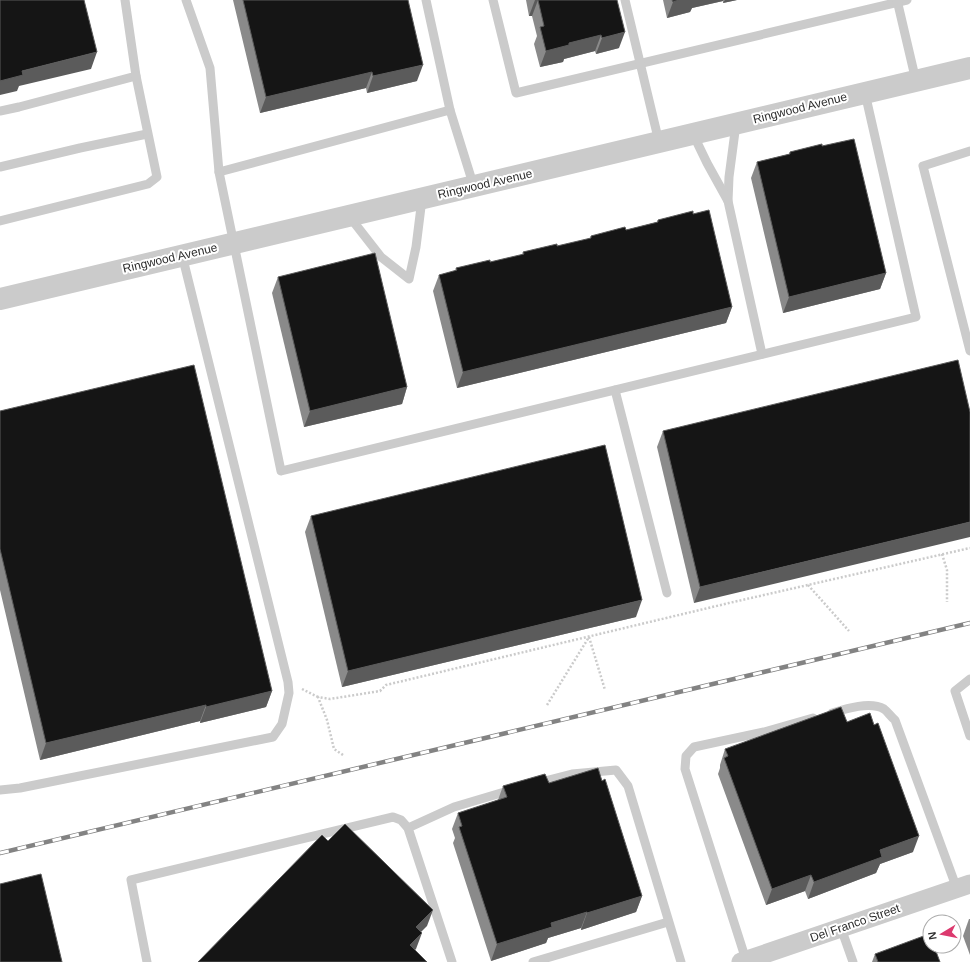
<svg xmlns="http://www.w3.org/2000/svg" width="970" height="962" font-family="Helvetica,sans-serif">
	<rect width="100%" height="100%" fill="#fff"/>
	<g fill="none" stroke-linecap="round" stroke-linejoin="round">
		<g stroke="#cbcbcb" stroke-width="2.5" stroke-dasharray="2 2" stroke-linecap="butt">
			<polyline points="942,554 947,570 947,602"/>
			<polyline points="808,585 849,631"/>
			<polyline points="589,637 605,690"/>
			<polyline points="302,689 318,697"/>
			<polyline points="547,705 589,637"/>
			<polyline points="343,755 334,749 327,720 318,697 330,699 380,691 386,685 729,603 970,548"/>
		</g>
		<g stroke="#cbcbcb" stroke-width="9">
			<polyline points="186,0 210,68 219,172 450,110"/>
			<polyline points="426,0 450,110 474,187"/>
			<polyline points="493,0 516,93 907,0"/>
			<polyline points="625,0 659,142"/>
			<polyline points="897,0 916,81"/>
			<polyline points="0,111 19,107 136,76 125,0"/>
			<polyline points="736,124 729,177 728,201 762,354"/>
			<polyline points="693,134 707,163 728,201"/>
			<polyline points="970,151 923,166 970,351"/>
			<polyline points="0,167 80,148 147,134"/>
			<polyline points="219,172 281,471 916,317 865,93"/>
			<polyline points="349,216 381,257 409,279 416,247 422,199"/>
			<polyline points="0,221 148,184 157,177 136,76"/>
			<polyline points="615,390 667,593"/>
			<polyline points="970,679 955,691 970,736"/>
			<path d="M832,713C845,709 870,701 884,709C888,712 891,717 895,720L957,889"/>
			<polyline points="537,783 572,774 616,770 628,786 681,962"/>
			<polyline points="0,790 20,788 273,737 282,724 289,693 288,682 182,255"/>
			<polyline points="408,828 454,807 511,790"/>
			<polyline points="841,928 853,962"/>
			<polyline points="746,960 685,769 686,756 694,747 764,732 813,718"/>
			<polyline points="147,962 131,880 393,817 401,820 408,828 452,962"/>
			<polyline points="533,962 668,922"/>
		</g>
		<polyline stroke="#cbcbcb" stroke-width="19" points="741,962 970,884"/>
		<polyline stroke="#cbcbcb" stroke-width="22" points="0,299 970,68"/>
		<defs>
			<polyline id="rail" points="0,853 970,623"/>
		</defs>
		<use href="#rail" stroke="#838383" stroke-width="4.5"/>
		<use href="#rail" stroke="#fff" stroke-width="3" stroke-dasharray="9" stroke-linecap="butt"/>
	</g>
	<g fill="#8a8a8a">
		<polygon points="233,0 408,0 417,81 367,93 366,88 260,113"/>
		<polygon points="526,0 617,0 619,48 596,54 595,51 564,59 563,62 540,67 534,44 537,36 532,16 529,16"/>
		<polygon points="663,0 737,0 723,3 723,1 692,8 690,12 667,18"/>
		<polygon points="822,146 886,273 880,289 783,313 751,178 757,162 789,154 790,152"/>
		<polygon points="693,214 732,307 726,323 457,388 433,291 439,275 455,271 456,268 490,262 522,255 523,252 557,246 590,239 591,236 626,230 657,222 658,220"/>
		<polygon points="278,277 407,387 402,404 304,427 272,293"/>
		<polygon points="0,411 272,691 266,707 200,723 200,721 40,760 0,590"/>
		<polygon points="970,412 694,603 657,447 663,431"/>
		<polygon points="311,516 636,617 342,687 305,532"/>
		<polygon points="847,722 913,852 880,864 876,873 808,899 805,891 766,905 718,774 720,768 720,765 725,749"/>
		<polygon points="549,783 642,896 636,912 581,930 581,928 548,938 546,943 491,961 453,843 455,838 452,829 458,813 498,800 503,786"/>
		<polygon points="969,919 970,919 970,955 963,936"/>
		<polygon points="875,954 940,962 872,962"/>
	</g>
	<g fill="#5b5b5b">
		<polygon points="535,0 538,0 532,16 529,16"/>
		<polygon points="679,0 723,0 723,1 692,8 690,12 667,18 673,2"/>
		<polygon points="725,0 737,0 723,3"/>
		<polygon points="625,32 619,48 596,54 602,38"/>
		<polygon points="601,35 595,51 564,59 563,62 540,67 546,51 569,43"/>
		<polygon points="97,52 91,69 19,86 17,91 0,95 0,81 22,71"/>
		<polygon points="423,65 417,81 367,93 373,76"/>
		<polygon points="372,72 366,88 260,113 266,97"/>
		<polygon points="886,273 880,289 783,313 789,297"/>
		<polygon points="732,307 726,323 457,388 463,372"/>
		<polygon points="407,387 402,404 304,427 310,411"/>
		<polygon points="970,522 970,537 694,603 700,587"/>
		<polygon points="642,600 636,617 342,687 348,671"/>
		<polygon points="272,691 266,707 200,723 206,707"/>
		<polygon points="206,705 200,721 40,760 46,743"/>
		<polygon points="919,836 913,852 880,864 876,873 808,899 814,882 880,850"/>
		<polygon points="811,875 805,891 766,905 772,889"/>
		<polygon points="642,896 636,912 581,930 587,913"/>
		<polygon points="433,910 427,926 410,943 416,927"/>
		<polygon points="587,912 581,928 548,938 546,943 491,961 497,944 551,923"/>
		<polygon points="422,933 416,949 404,961 410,945"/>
	</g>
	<g fill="#151515" stroke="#5b5b5b">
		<polygon points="0,0 84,0 97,52 22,71 23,75 0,81"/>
		<polygon points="243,0 408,0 423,65 373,76 372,72 266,97"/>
		<polygon points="538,0 617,0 625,32 602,38 601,35 569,43 569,45 546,51 540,27 544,26"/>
		<polygon points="672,0 679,0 673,2"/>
		<polygon points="854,139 886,273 789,297 757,162 790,154 790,152 822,144 822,146"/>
		<polygon points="709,210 732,307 463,372 439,275 457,270 456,268 490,260 490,262 524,254 523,252 557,244 557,246 591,238 591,236 625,227 626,230 658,222 658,220 693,211 693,214"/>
		<polygon points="375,253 407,387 310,411 278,277"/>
		<polygon points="958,360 970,412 970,522 700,587 663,431"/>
		<polygon points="194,365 272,691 206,707 206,705 46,743 0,549 0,411"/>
		<polygon points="605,445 642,600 348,671 311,516"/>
		<polygon points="841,707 847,722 870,713 874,725 878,723 919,836 880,850 882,857 814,882 811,875 772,889 724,758 728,756 725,749"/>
		<polygon points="598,768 602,781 605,779 642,896 587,913 587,912 551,923 552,927 497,944 459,827 462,826 458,813 507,797 503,786 545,774 549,783"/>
		<polygon points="345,824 433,910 416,927 422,933 410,945 427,962 198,962 322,835 328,841"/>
		<polygon points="41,874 62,962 0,962 0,884"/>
		<polygon points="929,934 930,936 930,946 934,946 940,962 878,962 875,954"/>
	</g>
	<g text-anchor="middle" stroke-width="4" stroke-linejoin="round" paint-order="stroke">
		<g font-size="12" fill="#2e2e2e" stroke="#fff">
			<text transform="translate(800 108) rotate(-14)" y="4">Ringwood Avenue</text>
			<text transform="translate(485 184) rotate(-13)" y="4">Ringwood Avenue</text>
			<text transform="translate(170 258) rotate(-13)" y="4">Ringwood Avenue</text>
			<text transform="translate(855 923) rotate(-19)" y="4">Del Franco Street</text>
		</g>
	</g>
	<g transform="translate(942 934) rotate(260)"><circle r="19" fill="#ffffff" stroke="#ababab"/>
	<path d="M0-3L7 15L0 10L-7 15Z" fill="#dc396e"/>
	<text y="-6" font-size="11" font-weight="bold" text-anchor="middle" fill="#2e2e2e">N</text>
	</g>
</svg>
